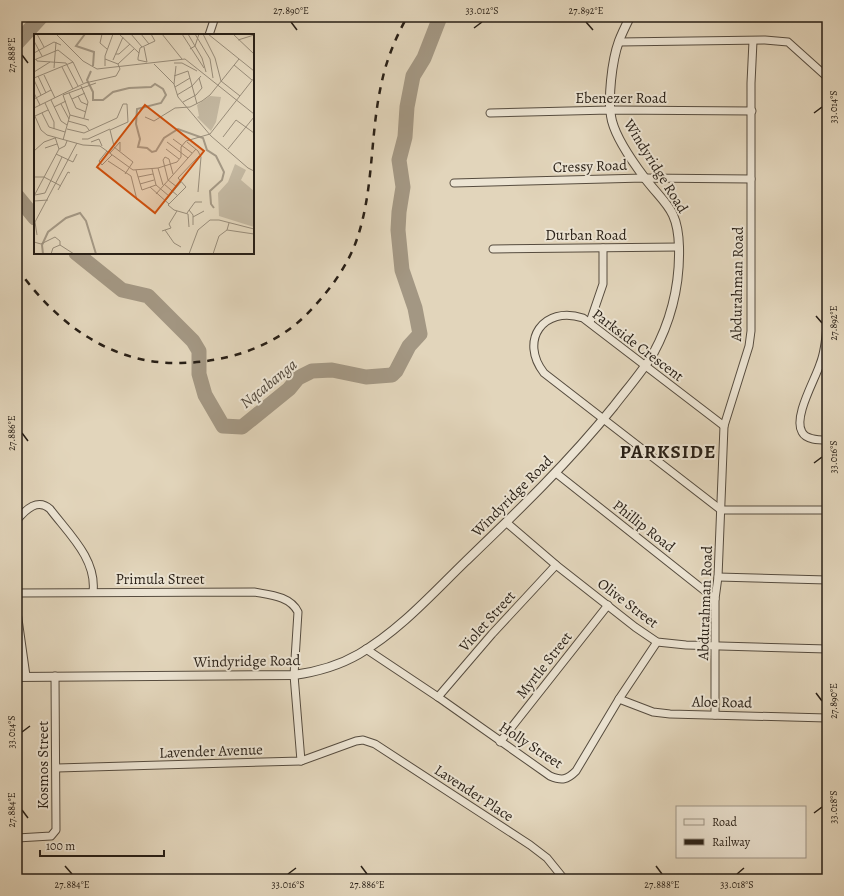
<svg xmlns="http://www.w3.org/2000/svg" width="844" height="896" font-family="Alegreya,serif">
	<rect width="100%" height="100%" fill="#e2d5bb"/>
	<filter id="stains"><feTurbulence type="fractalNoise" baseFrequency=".005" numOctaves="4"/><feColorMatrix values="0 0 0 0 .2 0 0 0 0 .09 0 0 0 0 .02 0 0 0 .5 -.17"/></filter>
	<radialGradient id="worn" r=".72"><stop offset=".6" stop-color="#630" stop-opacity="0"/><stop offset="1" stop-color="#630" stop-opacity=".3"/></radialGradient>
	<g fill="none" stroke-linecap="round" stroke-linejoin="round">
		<g stroke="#a39783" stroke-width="15">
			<polyline points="17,43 41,17"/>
			<polyline points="17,196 35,218"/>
			<polyline points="76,253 122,290 148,296 193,341 199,351 199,374 205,395 223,426 242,427 289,389 298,378 312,371 332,370 366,377 392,375 396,371 409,346 420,334 415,308 402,270 398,230 399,212 403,187 399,160 405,137 407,107 413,76 424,58 440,17"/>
		</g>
		<defs>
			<g id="minor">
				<polyline points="209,35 215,17"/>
				<polyline points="619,42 765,40 788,42 827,77"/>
				<polyline points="490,113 610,110 752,111"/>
				<polyline points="454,183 644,178 751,179"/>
				<polyline points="493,249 679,247"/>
				<polyline points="827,267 827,315"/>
				<polyline points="590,322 603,284 603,248"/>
				<path d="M827,325C826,338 825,352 820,364C815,380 793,417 802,432C806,440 819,440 827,440"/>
				<path d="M724,426L583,318C543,305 519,341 544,373L721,510H827"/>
				<polyline points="556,473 715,599"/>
				<path d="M17,520C26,509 38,498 50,509C68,533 97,559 93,592"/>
				<polyline points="507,523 556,565 635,627 657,642 686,645 827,649"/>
				<polyline points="718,577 827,580"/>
				<path d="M17,593L254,592C270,595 290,596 298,612L294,675L301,761"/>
				<polyline points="17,612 26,676"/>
				<path d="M366,649L438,697L550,776C562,781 567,780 576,771L619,699L657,642"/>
				<polyline points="438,697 492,634 556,565"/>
				<polyline points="619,699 653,712 670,714 827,718"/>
				<polyline points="715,715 715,599 718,577 724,426 749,346 751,331 751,83 753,41"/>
				<polyline points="500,742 608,605"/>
				<polyline points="57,768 301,761 356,741 363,740 375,744 530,845 547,858 564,879"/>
				<polyline points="17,838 51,836 56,830 55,676"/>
			</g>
			<path id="tertiary" d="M17,677L294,675C316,672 340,665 359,654C400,630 432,594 466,561C518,511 569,462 614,406C627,389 642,372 653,354C671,321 680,285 679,247C678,208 665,205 644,177C632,161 617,140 612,121C607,101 612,60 619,41C622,33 626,25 630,17"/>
		</defs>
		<use href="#minor" stroke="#564c3f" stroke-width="9"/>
		<use href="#tertiary" stroke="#564c3f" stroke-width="10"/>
		<use href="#minor" stroke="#ece4d3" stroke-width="7"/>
		<use href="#tertiary" stroke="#ece4d3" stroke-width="8"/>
		<path stroke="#281f16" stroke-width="2.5" stroke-dasharray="7 7" stroke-linecap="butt" d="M17,268C56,323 111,365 181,363C226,362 272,348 305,316C325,296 343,273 354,247C375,194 369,136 382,81C387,58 396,37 407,17"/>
	</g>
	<path fill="none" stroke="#281f16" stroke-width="1.5" d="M291,22L297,30M586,22L593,30M474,28L482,22M22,55L28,63M814,113L822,107M816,316L822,323M22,433L28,441M814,463L822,457M816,693L822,701M22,732L30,726M22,810L28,818M814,813L822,807M65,866L72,874M361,866L367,874M656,866L662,874M288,874L296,868M737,874L744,868"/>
	<g text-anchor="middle" stroke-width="4" stroke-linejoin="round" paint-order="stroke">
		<g font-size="15" fill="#281f16" stroke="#ece4d3">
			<text x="621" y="103">Ebenezer Road</text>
			<text transform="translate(590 166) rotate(-2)" y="5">Cressy Road</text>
			<text transform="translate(656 166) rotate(58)" y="5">Windyridge Road</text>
			<text x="586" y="240">Durban Road</text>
			<text transform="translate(737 284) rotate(-89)" y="5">Abdurahman Road</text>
			<text transform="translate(638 345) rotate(37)" y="5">Parkside Crescent</text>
			<text transform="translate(512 496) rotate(-45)" y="5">Windyridge Road</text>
			<text transform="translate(644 526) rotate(38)" y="5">Phillip Road</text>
			<text x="160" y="584">Primula Street</text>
			<text transform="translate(628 603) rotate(37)" y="5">Olive Street</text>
			<text transform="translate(705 603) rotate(-88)" y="5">Abdurahman Road</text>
			<text transform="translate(487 621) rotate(-48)" y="5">Violet Street</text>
			<text transform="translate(247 661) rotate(-1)" y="5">Windyridge Road</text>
			<text transform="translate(544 665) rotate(-52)" y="5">Myrtle Street</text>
			<text transform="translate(722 702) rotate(1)" y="5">Aloe Road</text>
			<text transform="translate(531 745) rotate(33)" y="5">Holly Street</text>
			<text transform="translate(211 751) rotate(-2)" y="5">Lavender Avenue</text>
			<text transform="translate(43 765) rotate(-90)" y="5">Kosmos Street</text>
			<text transform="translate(474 793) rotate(33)" y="5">Lavender Place</text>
		</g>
		<g font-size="16" font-style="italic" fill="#53493c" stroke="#ece4d3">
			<text transform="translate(268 383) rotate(-39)" y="6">Nqcabanga</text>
		</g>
		<g font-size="19" font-weight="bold" letter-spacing="1" fill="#281f16" stroke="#ece4d3">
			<text x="668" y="458">PARKSIDE</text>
		</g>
	</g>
	<g transform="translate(34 34)">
		<rect width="220" height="220" fill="#e2d5bb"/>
		<path d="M176,62L187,63L182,88L177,97L163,83L165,82L163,71ZM201,130L212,136L207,146L220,157V193L185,182L184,159L194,148Z" fill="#c2b69f"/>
		<path fill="none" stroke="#a39783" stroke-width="2" d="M51,0L42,12L60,18L59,32M57,37L53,46L59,58V66H69L79,58L95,54L117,53L121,50L129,55L132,61L127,69L103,75L102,90L106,105L104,113L113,114L118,118L122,117L130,104L144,95L169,104L173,116L182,122L190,138L188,146L176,157L177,170L180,174M9,220L8,211L14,198L32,184L46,179L52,187L62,220"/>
		<path fill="none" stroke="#988c79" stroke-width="1" d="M3,0L10,13M22,0L49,27L63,35L151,25L220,80M68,0L66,9L73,15M85,0L105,19M97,0L108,13M107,0L115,10M128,0L148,25M148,0L170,34M154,0L168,24L172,38M161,0L176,25L179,44M169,0L181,24L187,47L206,62M174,0L220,37M199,0L220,20M204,6L220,1M0,7L8,22M156,15L161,12L165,0M0,19L20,8L27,11M82,20H85L96,10M104,24L106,14L121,7L117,0M104,24V26L113,28L110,13M2,25L3,27L32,29L44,52M0,26L24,16L39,28L49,49M79,26L89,3M140,29H148L163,37M84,30L100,15M120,30L140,50L144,63L177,102L214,134L220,137M200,31L218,46M71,32V22L79,0M28,33L39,55M20,34L22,8M0,38L16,28M10,41L21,64M4,42L12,59M140,42L154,37L163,70M0,44L39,28M0,46L7,61M140,50L142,32M47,52L54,68L50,84M141,53L156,44M0,59L6,71M35,59L42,74L52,78M29,61L36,81L29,106M29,61L62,49M143,61L158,52L167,42M44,62L47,68L54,71M0,65L17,56M38,65L51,59M17,66L27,87L33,91M149,68L162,61L168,54L165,44M11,69L20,88V95M27,70L35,85M20,73L32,67M0,74L51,49L82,42L86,35L84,30L71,25M8,79L15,93L31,98M0,80L7,96L13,101L49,111L66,112L99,136L124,134L143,128L147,123V113L152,107L176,100L220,44M36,81L55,86M1,82L14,76M111,83L120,87L141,74L156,73L168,67L176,61L205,25M34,87L52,92L55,96M33,95L50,99L83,84L89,70H93L94,88L76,96M0,96V109M76,96L80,112M21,103L25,115M189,103L202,86L220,99M48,105H54L76,95M139,105L158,119M57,108L65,105L68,112M133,108L154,124M153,108L164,117L167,123L164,158M80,113L99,128L91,140M11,114L23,110M132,115L145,125M194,115L220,83M0,117L10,108L21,104M73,117L65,127L68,131L78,121M76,119L86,108V117M22,120L39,128L43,120M74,127L97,142L103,166M124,134L129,151M118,135L122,151L135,162M102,136L108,156L122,151M139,140L135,125L131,123L129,126L134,146L143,153M0,143H10L27,152M104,143L119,140M106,150L120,146M130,150L144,162M116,153L135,170M24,156L34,138L36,139M122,160L162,115M1,161L11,159L28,123M0,162L25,115L31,112L33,107M0,167L14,166M131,167L147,148M155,176L159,181V191M153,179L161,168H168M159,183L170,177M155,193L154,180L140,176L134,171L152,153L144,144L165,122M131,196L140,209L147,213M193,196L220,200M128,197L137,194L135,190L143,177M3,201L1,188L43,109M0,208L7,210L21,203L26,207V211M26,211L40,220M17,220L19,214L26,211M155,220L164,196L176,186H185L220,195M179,220L185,202L193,196L195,189"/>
		<path fill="#cb500e" fill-opacity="0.15" stroke="#cb500e" stroke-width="2" d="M111,71L170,117L121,179L63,133Z"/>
		<rect width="220" height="220" fill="none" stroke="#281f16" stroke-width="2"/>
	</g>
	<rect width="844" height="896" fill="none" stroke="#e2d5bb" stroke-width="44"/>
	<rect x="676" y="806" width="130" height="52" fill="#ece4d3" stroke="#9e9587"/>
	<rect x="684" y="819" width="20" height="6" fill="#ece4d3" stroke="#9e9587"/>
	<text x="712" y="826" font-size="12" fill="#281f16">Road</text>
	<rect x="684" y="839" width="20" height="6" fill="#281f16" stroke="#9e9587"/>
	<text x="712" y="846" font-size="12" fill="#281f16">Railway</text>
	<path d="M40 850v6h124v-6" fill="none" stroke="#281f16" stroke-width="2"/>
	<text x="46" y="850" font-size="12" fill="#281f16" stroke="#ece4d3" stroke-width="3" paint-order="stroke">100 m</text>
	<rect x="22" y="22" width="800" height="852" fill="none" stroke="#281f16" stroke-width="1.5"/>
	<g font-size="10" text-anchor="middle" fill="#281f16">
		<text x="291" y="14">27.890°E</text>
		<text x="482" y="14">33.012°S</text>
		<text x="586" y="14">27.892°E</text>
		<text transform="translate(11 55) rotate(-90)" y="4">27.888°E</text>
		<text transform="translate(833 107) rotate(-90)" y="4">33.014°S</text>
		<text transform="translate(833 323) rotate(-90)" y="4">27.892°E</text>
		<text transform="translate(11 433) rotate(-90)" y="4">27.886°E</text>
		<text transform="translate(833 457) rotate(-90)" y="4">33.016°S</text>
		<text transform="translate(833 701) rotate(-90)" y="4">27.890°E</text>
		<text transform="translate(11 732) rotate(-90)" y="4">33.014°S</text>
		<text transform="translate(833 807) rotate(-90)" y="4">33.018°S</text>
		<text transform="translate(11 810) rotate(-90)" y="4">27.884°E</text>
		<text x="72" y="888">27.884°E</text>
		<text x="288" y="888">33.016°S</text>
		<text x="367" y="888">27.886°E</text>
		<text x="662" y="888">27.888°E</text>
		<text x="737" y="888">33.018°S</text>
	</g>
	<rect width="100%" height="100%" filter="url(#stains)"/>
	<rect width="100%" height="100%" fill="url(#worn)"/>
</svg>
